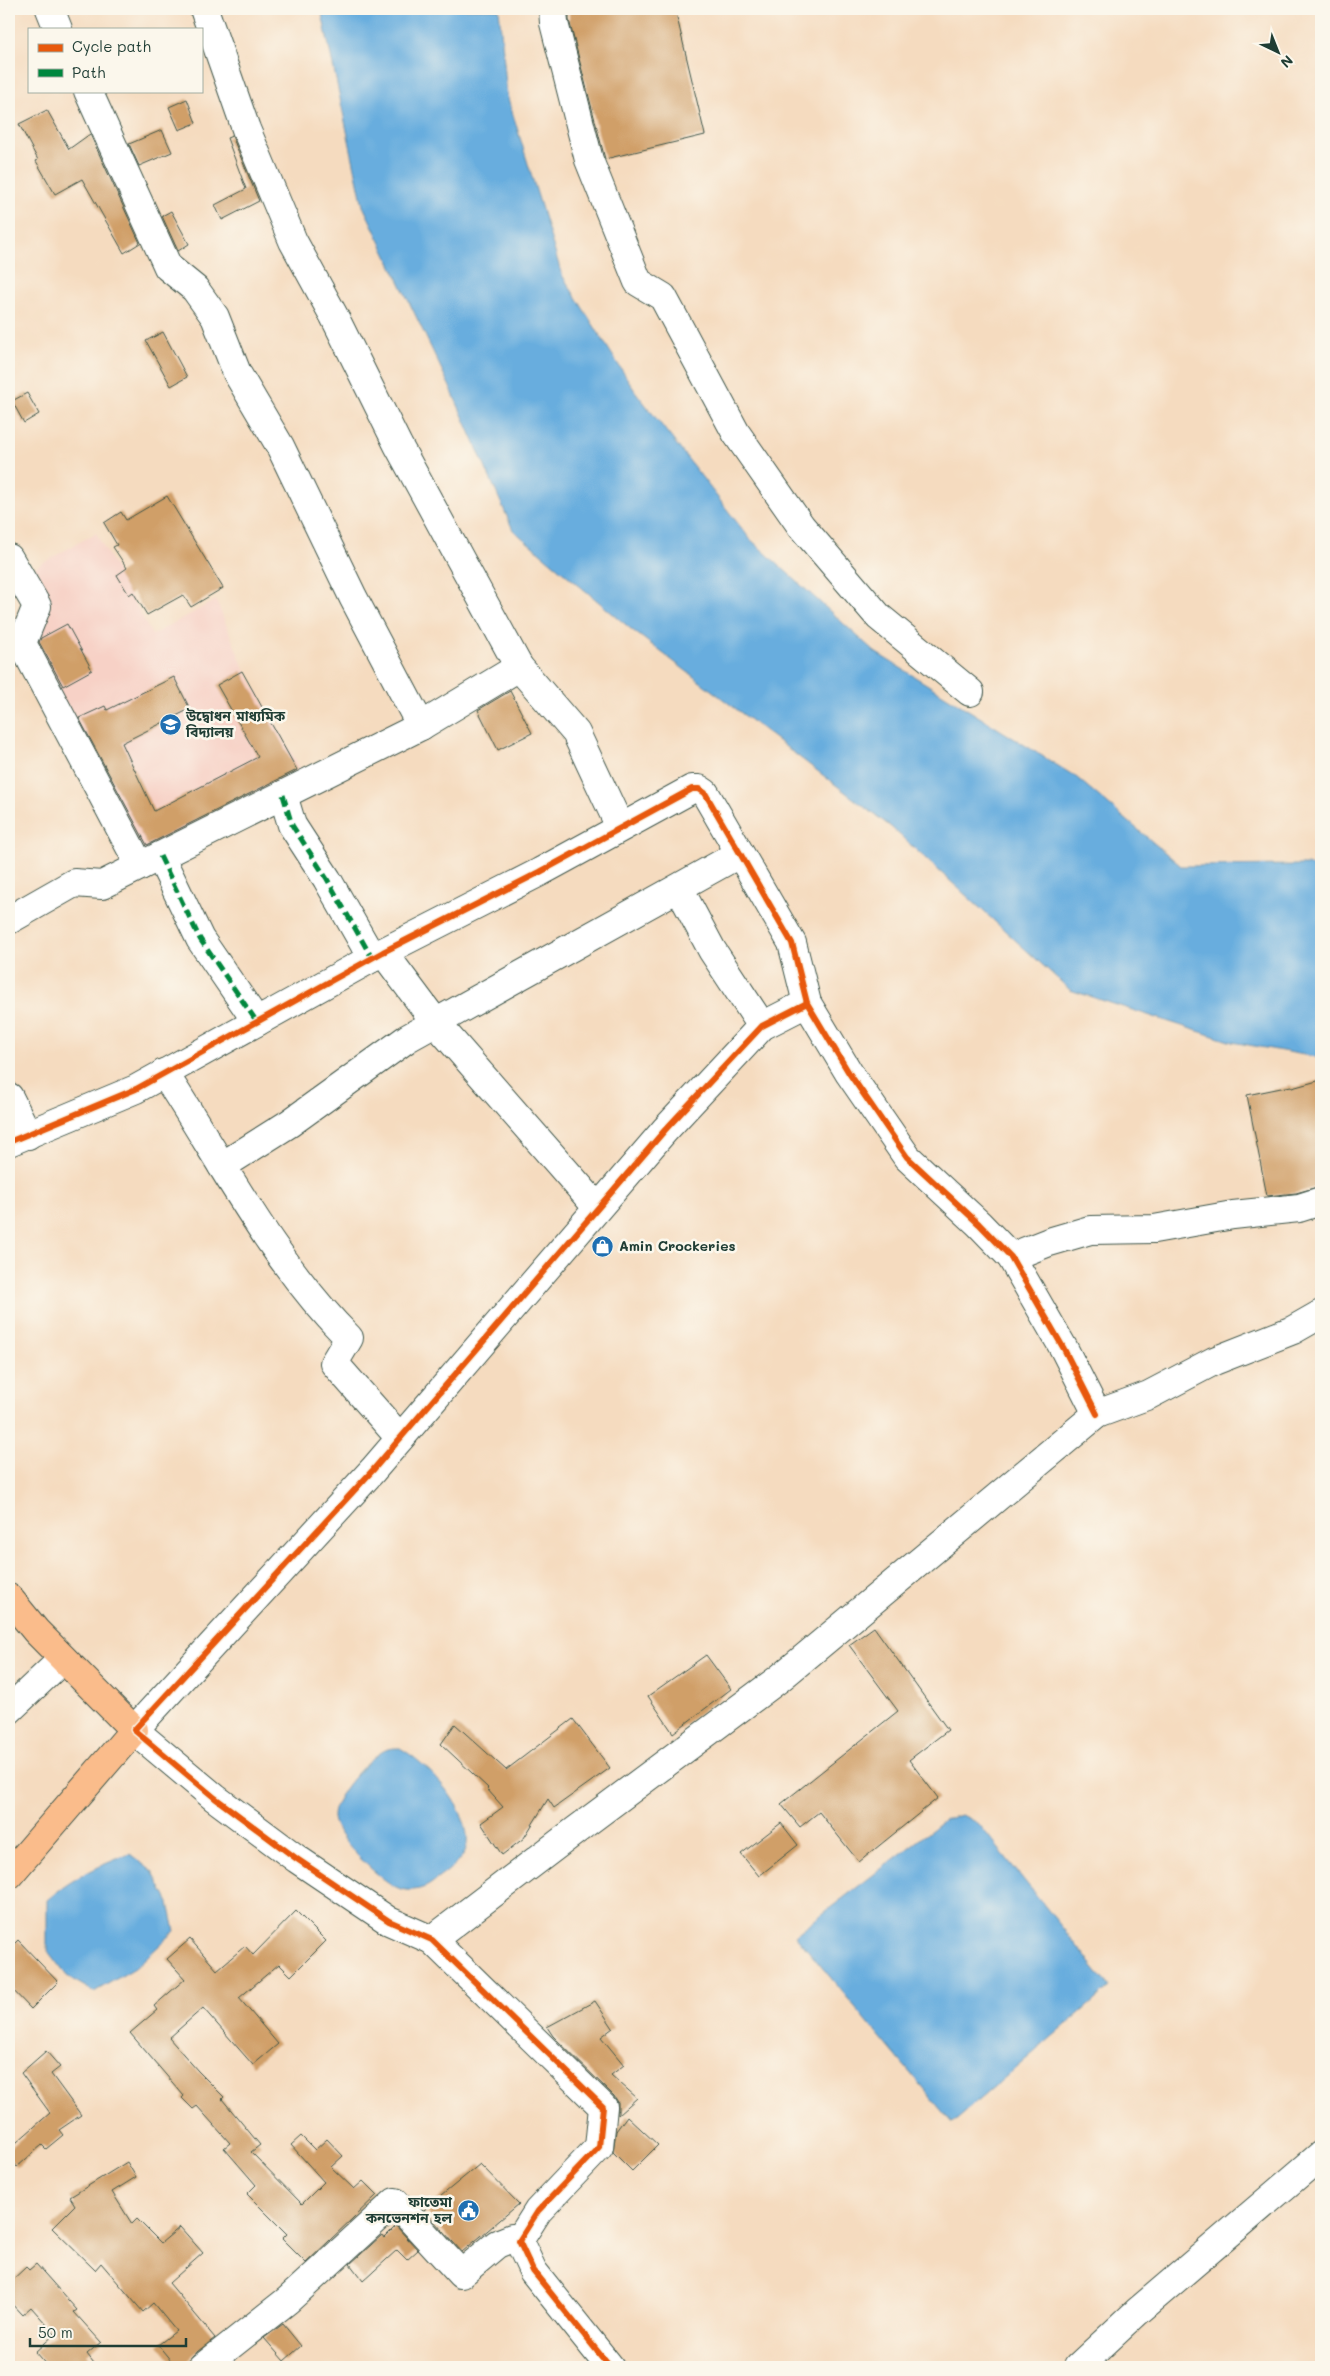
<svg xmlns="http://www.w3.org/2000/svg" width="1330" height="2376" font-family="Mali,'Noto Sans Bengali',sans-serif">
	<rect width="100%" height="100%" fill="#fbf7ec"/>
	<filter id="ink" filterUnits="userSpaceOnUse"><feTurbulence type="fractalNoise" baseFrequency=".02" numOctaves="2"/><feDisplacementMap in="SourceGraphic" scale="10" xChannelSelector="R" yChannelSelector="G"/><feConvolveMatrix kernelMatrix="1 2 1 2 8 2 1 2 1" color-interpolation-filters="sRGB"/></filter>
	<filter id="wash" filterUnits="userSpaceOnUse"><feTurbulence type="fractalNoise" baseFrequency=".0096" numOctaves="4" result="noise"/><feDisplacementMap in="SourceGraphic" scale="20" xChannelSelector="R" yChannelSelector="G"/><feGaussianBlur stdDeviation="1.12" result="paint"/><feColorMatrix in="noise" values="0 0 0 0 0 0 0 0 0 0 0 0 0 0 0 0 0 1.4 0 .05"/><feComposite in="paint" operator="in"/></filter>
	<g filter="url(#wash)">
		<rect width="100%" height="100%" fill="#f5dbbf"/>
		<polygon fill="#f7d1c6" points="96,533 152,635 216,600 243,666 308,782 140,866 22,643 37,606 19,576"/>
		<g fill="#67adde" stroke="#437589">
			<polygon points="321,9 499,9 507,95 562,275 635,391 750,539 875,652 1076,777 1181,866 1305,865 1321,867 1321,1058 1232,1042 1070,990 891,827 631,629 513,530 450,387 363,206"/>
			<path d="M400,1748C427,1763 471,1809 467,1844C465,1861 444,1873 432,1883C423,1890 407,1893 396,1887C378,1878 335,1838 333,1818C331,1798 370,1755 388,1749C392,1748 396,1748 400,1748Z"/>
			<polygon points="962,1815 978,1823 1110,1987 952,2123 795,1935 946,1819"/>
			<path d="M130,1854L153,1872L169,1903L175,1931L135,1968L94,1992L67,1976L47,1950V1900C72,1878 100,1865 130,1854Z"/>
		</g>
		<g id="blocks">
			<g fill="#d09f67">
				<polygon points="569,9 675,9 705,135 605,159 569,20"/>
				<polygon points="187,99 196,123 179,130 169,107"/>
				<polygon points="47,110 69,149 90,134 140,243 124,253 82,179 55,194 36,161 38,160 19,124"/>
				<polygon points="162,130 172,152 139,166 129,144"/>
				<polygon points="232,136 259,201 222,220 215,205 246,189 227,138"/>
				<polygon points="171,211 189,244 178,251 162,216"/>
				<polygon points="163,332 187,377 171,386 146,341"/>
				<polygon points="27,393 39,414 24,423 12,401"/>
				<polygon points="167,496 223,588 191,607 183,595 147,615 133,592 129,595 117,575 127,568 113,547 117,545 104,523 121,512 126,520"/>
				<polygon points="67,624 92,670 63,686 39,642 41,638"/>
				<polygon points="242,671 297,770 147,845 79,718 105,706 107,710 174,677 190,709 122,743 154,811 258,757 217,685"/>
				<polygon points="510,691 532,733 498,750 478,710"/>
				<polygon points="1321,1080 1321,1186 1296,1193 1267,1196 1247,1095 1291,1086 1292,1088"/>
				<polygon points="874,1627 948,1730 909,1760 938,1798 859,1862 819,1812 800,1827 781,1804 898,1711 849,1645"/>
				<polygon points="706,1655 731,1689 673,1733 648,1696"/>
				<polygon points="573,1719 610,1768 554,1808 548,1799 524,1838 502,1855 481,1823 503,1807 487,1789 488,1788 441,1744 455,1724 506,1770"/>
				<polygon points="781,1823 798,1845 759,1876 741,1854"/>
				<polygon points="296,1911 326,1941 291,1976 279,1964 239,1998 278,2044 253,2065 203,2008 169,2038 198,2071 224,2097 222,2099 260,2145 251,2152 302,2204 324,2182 291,2145 301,2136 315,2150 327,2139 343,2156 331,2167 354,2189 363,2181 377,2195 306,2263 282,2239 287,2234 247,2194 256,2185 224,2148 230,2143 197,2106 193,2109 182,2098 184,2096 130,2033 157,2010 154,2006 185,1979 167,1959 190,1939 217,1970 245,1946 253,1955"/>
				<polygon points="18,1940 58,1982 31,2009 9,1986 9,1949"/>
				<polygon points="595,2001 613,2028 601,2037 624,2065 611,2075 637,2098 618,2115 618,2102 614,2096 553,2036 547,2027"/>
				<polygon points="46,2051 60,2067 51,2074 81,2115 59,2130 63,2135 46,2149 42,2145 17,2167 9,2158 9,2149 50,2113 21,2073"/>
				<polygon points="627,2116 658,2145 632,2171 613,2152 616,2131"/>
				<polygon points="127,2162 136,2177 112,2192 132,2224 137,2219 161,2243 180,2227 203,2253 169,2283 215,2338 193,2355 182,2367 176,2367 158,2345 176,2331 153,2303 143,2312 101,2263 95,2270 52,2228 75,2205 70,2197"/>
				<polygon points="480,2164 519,2204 462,2252 424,2210"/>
				<polygon points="396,2226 418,2250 407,2260 397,2250 363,2281 350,2264 382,2235 384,2238"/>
				<polygon points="36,2264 77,2310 74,2312 101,2342 87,2354 97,2367 48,2367 35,2352 55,2334 31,2307 22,2315 9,2301 9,2283 26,2267 29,2270"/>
				<polygon points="283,2324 301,2346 284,2361 264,2338"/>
			</g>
		</g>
	</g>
	<g filter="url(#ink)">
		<use href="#blocks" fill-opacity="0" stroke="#3f5549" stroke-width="1"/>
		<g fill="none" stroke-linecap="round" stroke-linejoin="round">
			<defs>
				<g id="minor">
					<polyline points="50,9 58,29"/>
					<polyline points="204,9 246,129 293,241 334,316 398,445 519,667 576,733 620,827"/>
					<polyline points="553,9 554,23 589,160 638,282 663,297 736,433 801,526 879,617 970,692"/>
					<polyline points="88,91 168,267 195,289 215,317 237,373 280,446 353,597 421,726"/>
					<polyline points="9,558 37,606 22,643 140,866"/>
					<polyline points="283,795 292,825 327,879 372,958"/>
					<polyline points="160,856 200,939 257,1022"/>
					<polyline points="679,888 712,950 762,1026"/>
					<polyline points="9,920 74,883 102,885 421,726 519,667"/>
					<polyline points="383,952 436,1023 597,1207"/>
					<path d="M164,1073C223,1163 272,1261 349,1338L334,1363L400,1438"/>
					<polyline points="9,1097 28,1135"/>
					<polyline points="9,1142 136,1089 383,952 540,872 692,789 699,789 705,793 792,943 807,1003 849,1073 907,1157 979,1224 1011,1257 1064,1349 1097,1414"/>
					<polyline points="222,1166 290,1123 408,1038 739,854"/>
					<polyline points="1011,1257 1049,1242 1090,1230 1154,1229 1233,1215 1299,1208 1321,1201"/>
					<polyline points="9,1710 63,1659"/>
					<polyline points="432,1940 575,1831 780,1678 1097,1414 1149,1395 1214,1361 1293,1330 1321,1314"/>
					<polyline points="203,2367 288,2300 395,2202 461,2274 497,2244 512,2238 519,2241"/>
					<polyline points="610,2367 533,2271 519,2241 538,2211 599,2147 603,2107 432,1940 389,1921 297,1859 215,1798 134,1730 373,1470 665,1130 762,1026 807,1003"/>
					<polyline points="1078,2367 1137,2312 1321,2155"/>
				</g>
				<polyline id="major" points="9,1598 36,1631 134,1730 9,1875"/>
			</defs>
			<use href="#minor" stroke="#3f5549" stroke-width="30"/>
			<use href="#major" stroke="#3f5549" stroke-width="30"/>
			<use href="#minor" stroke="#fff" stroke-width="28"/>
			<use href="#major" stroke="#fabc8b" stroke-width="28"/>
			<g stroke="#00873e" stroke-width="5" stroke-dasharray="10 5" stroke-linecap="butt">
				<polyline points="283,795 292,825 327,879 372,958"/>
				<polyline points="160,856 200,939 257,1022"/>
			</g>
			<defs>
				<g id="cycleway">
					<polyline points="9,1142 136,1089 383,952 540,872 692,789 699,789 705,793 792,943 807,1003 849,1073 907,1157 979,1224 1011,1257 1064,1349 1097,1414"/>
					<polyline points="610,2367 533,2271 519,2241 538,2211 599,2147 603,2107 432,1940 389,1921 297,1859 215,1798 134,1730 373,1470 665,1130 762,1026 807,1003"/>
				</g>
			</defs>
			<use href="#cycleway" stroke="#fbf7ec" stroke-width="9"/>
			<use href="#cycleway" stroke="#e8590c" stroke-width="6"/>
		</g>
	</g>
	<defs>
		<symbol id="school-disc" viewBox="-11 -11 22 22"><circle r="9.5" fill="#1f6fb2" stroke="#fbf7ec"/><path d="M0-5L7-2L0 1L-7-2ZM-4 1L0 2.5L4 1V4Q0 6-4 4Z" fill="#fff"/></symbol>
		<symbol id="shop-disc" viewBox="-11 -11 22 22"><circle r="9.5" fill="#1f6fb2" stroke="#fbf7ec"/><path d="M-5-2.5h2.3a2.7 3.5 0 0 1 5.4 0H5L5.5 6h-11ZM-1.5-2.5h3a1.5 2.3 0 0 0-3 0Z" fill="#fff"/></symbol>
		<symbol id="civic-disc" viewBox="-11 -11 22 22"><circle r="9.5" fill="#1f6fb2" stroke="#fbf7ec"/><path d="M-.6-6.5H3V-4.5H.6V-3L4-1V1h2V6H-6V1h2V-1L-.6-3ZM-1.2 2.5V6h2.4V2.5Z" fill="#fff"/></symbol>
	</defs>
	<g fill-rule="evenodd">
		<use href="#school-disc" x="158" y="712" width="25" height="25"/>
		<use href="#shop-disc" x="590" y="1234" width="25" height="25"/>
		<use href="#civic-disc" x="456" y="2198" width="25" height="25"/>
	</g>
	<g text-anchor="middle" stroke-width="5" stroke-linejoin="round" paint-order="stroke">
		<g font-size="14" font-weight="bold" fill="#1f3d34" stroke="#fbf7ec" text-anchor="start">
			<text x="186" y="721">উদ্বোধন মাধ্যমিক<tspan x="186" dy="16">বিদ্যালয়</tspan></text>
			<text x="619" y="1251">Amin Crockeries</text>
			<text x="452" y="2207" text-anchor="end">ফাতেমা<tspan x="452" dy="16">কনভেনশন হল</tspan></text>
		</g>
	</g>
	<rect width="1330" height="2376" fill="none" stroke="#fbf7ec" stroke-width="30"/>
	<rect x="28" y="28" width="175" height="65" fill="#fbf7ec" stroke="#a3ada2"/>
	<rect x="38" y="44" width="25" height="8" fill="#e8590c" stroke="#a3ada2"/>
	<text x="72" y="52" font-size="15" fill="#1f3d34">Cycle path</text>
	<rect x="38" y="69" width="25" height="8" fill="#00873e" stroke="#a3ada2"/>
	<text x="72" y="78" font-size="15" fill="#1f3d34">Path</text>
	<g transform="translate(1278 52) rotate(137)" stroke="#fbf7ec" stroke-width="4" paint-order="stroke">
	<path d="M0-4L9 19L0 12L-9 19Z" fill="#1f3d34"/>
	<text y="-8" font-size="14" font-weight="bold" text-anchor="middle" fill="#1f3d34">N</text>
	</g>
	<path d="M30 2338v8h156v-8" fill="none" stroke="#1f3d34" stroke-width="2.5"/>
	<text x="38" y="2338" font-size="15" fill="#1f3d34" stroke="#fbf7ec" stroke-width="4" paint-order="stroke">50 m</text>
</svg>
